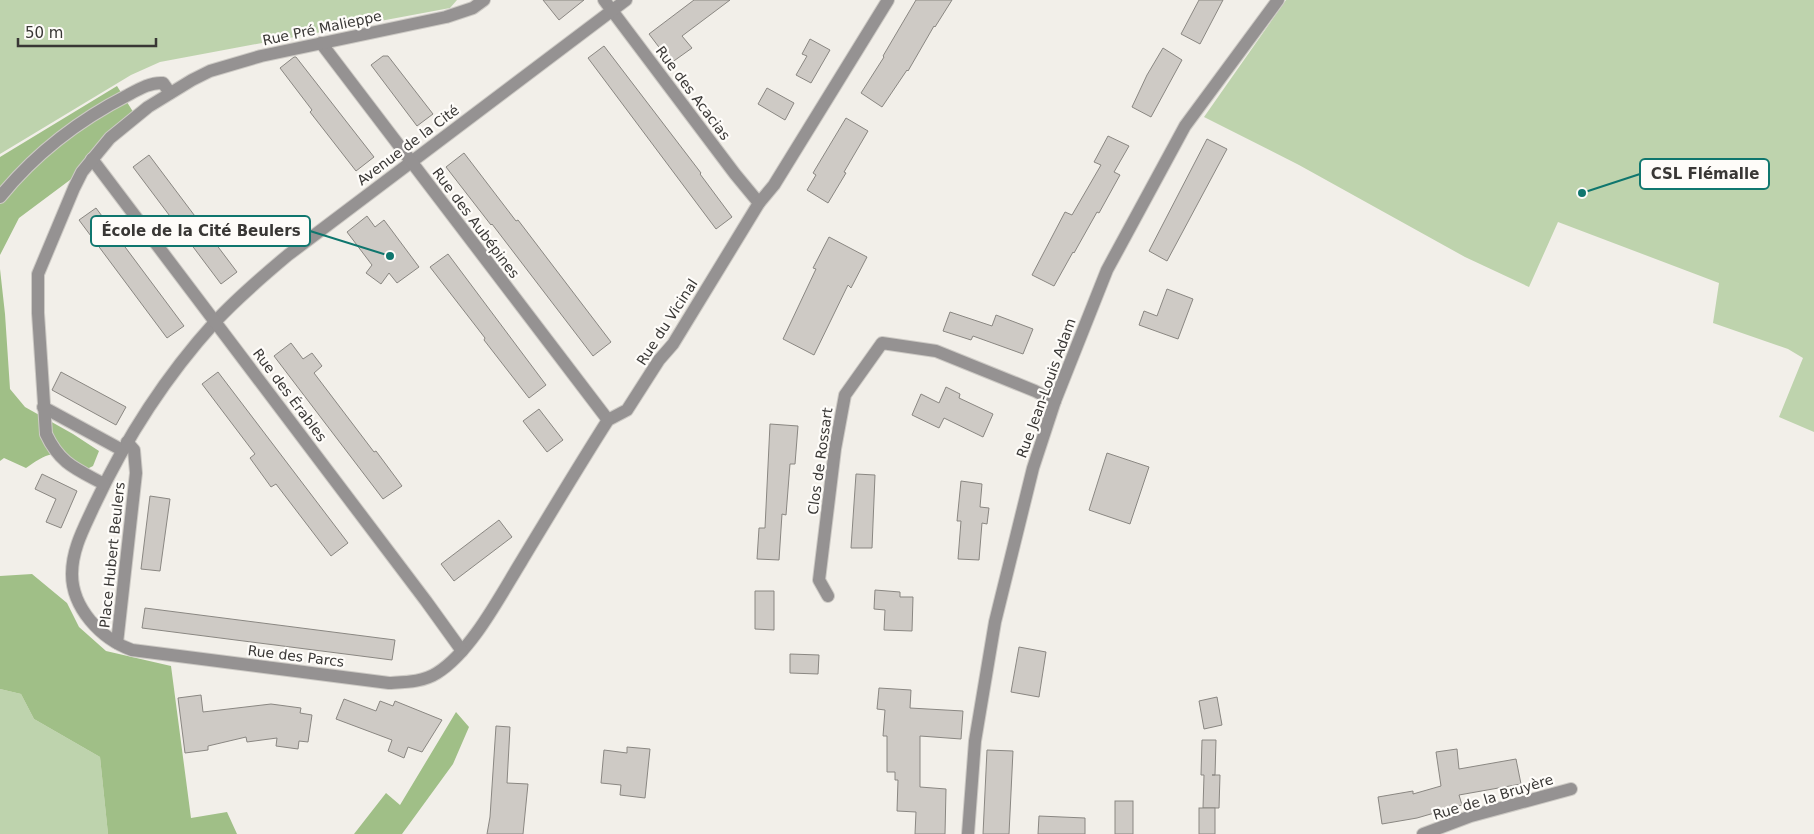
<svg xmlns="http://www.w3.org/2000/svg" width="1814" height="834" font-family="'DejaVu Sans',sans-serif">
	<rect width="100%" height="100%" fill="#f2efe9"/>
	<g fill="#bed3ad">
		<polygon points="0,0 457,0 450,8 160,62 131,75 0,154"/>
		<polygon points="1286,0 1814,0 1814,432 1779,417 1803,358 1788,349 1713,323 1719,283 1558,222 1529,287 1465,257 1299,165 1204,117"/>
		<polygon points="0,689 21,694 34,719 100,757 108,834 0,834"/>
	</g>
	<g fill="#a0bf87">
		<polygon points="117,86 135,115 78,174 19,218 0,255 0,157"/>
		<path d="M0,269L5,314L10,389L25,407L73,434L99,451L93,466L87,469C58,452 55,447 26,468L4,458L0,461Z"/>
		<polygon points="32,574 67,603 79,627 106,651 171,666 191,818 227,812 237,834 108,834 100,757 34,719 21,694 0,689 0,576"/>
		<polygon points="456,712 469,727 453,764 402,834 354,834 386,793 400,805"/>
	</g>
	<g fill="#cecac5" stroke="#8a8782">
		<polygon points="543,0 584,0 559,20"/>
		<polygon points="694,0 730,0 682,36 692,48 671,63 649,34"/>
		<polygon points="916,0 952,0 935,27 934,26 908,71 907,70 882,107 861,93 884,57 883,56"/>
		<polygon points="1199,0 1223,0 1200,44 1181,34"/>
		<polygon points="810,39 830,50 811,83 796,75 807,56 802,54"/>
		<polygon points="604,46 701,173 700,174 732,217 716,229 588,58"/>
		<polygon points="1163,48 1182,60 1151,117 1132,107 1147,75"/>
		<polygon points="383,56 388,56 433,114 417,126 371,65"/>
		<polygon points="294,57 296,57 374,157 356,171 310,112 312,110 280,68"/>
		<polygon points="767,88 794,103 785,120 758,104"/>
		<polygon points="846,118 868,131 844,172 846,173 828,203 807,190 816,175 813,173"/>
		<polygon points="1108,136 1129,146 1114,172 1120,175 1099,213 1097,212 1074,253 1073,252 1054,286 1032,275 1065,212 1072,215 1101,165 1094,162"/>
		<polygon points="1207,139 1227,149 1167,261 1149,251"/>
		<polygon points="464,153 516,221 518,220 611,342 593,356 492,224 491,225 446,167"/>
		<polygon points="149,155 237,272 221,284 133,167"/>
		<polygon points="96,208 184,326 167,338 79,220"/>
		<polygon points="367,216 375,227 384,220 419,267 397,283 389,273 381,284 366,273 372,265 347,232"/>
		<polygon points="829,237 867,257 851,288 848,285 814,355 783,339 816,269 813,268"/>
		<polygon points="448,254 546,385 529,398 484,340 485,338 430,267"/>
		<polygon points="1167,289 1193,299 1178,339 1139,325 1144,311 1157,316"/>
		<polygon points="950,312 992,326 996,315 1033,329 1023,354 973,336 971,340 943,331"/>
		<polygon points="291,343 303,359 312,353 322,366 314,373 374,452 376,451 402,486 383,499 274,356"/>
		<polygon points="61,372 126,407 116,425 52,390"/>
		<polygon points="218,372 348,543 331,556 276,484 271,487 250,458 255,454 202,384"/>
		<polygon points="946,387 960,394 959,398 993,414 983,437 944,418 939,428 912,415 921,394 939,403"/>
		<polygon points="539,409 563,440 547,452 523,421"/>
		<polygon points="770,424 798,426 795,464 790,464 786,515 782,514 779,560 757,559 759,528 765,528"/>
		<polygon points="1107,453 1149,467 1130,524 1089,510"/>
		<polygon points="42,474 77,491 61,528 46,522 56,499 35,489"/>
		<polygon points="856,474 875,475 872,548 851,548"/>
		<polygon points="961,481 982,484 980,507 989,508 987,524 982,523 979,560 958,559 961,521 957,521"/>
		<polygon points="150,496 170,499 160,571 141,569"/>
		<polygon points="499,520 512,537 454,581 441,564"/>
		<polygon points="875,590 900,592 900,597 913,597 912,631 884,630 885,610 874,609"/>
		<polygon points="755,591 774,591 774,630 755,629"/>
		<polygon points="145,608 395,640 392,660 142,628"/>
		<polygon points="1019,647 1046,652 1039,697 1011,692"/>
		<polygon points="790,654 819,655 818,674 790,673"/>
		<polygon points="879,688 911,690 910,708 963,711 961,739 920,736 920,787 946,789 945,834 915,834 916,812 897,811 898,780 895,780 895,772 887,772 887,736 883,736 885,710 877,709"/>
		<polygon points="201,695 203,712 271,704 301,708 300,713 312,715 308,742 299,741 298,749 276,746 277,738 247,742 246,737 208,746 208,750 185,753 178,698"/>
		<polygon points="1217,697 1222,725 1204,729 1199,701"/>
		<polygon points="344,699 376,711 380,701 393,706 395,701 442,720 422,752 408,747 404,758 388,751 392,740 336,719"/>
		<polygon points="496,726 510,727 507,783 528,784 523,834 487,834 490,817"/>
		<polygon points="1202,740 1216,740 1215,775 1212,775 1220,775 1219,808 1203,808 1204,775 1201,775"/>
		<polygon points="627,747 650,749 645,798 620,795 621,785 601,783 604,750 627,753"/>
		<polygon points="1457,749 1459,769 1516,759 1521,784 1459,795 1462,805 1417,818 1382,824 1378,797 1413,791 1413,794 1441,786 1436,752"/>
		<polygon points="987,750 1013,751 1009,834 983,834"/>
		<rect x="1115" y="801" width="18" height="33"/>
		<rect x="1199" y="808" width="16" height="26"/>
		<polygon points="1039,816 1085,818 1085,834 1038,834"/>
	</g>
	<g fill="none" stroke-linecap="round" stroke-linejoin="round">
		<defs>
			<g id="minor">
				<polyline points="604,0 735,174 759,203"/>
				<path d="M626,0L288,255C263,276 237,298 215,322C166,376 125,440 94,506C84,528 72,549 72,574C72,608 101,639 132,650L389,683C406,682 423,682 437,673C471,652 500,596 521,562C550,514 578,467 608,420L627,410L659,360L673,344L759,203L774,185L888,0"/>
				<polyline points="321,43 608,420"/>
				<polyline points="92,159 426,601 462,651"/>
				<path d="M0,197C34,155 79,120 128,95C139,89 151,82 163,83L170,93"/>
				<polyline points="43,407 122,450"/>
				<path d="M104,484C76,469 60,464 46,434L38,313V274L74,188L82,172L110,138L148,107L192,80L210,71L261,56L446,17L473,8L484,0"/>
				<polyline points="828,596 819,580 835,449 845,395 882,343 936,351 1035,391 1055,401"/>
				<polyline points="117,643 136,473 134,450 127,442"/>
				<polyline points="968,834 975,741 995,622 1033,468 1055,401 1107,270 1185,126 1278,0"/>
				<polyline points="1423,834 1471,816 1571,789"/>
			</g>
		</defs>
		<use href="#minor" stroke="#cdcac5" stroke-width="14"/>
		<use href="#minor" stroke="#959292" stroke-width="12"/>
	</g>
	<g text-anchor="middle" stroke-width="4.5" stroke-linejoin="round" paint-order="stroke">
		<g font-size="14" fill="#393735" stroke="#fefcf9">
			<text transform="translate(322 28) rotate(-12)" y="5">Rue Pré Malieppe</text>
			<text transform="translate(693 93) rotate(53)" y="5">Rue des Acacias</text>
			<text transform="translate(408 145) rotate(-37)" y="5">Avenue de la Cité</text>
			<text transform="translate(476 223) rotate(53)" y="5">Rue des Aubépines</text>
			<text transform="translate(667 322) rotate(-57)" y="5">Rue du Vicinal</text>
			<text transform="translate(1046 388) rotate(-70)" y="5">Rue Jean-Louis Adam</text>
			<text transform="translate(290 395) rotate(53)" y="5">Rue des Érables</text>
			<text transform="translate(820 461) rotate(-82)" y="5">Clos de Rossart</text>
			<text transform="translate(112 555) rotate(-84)" y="5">Place Hubert Beulers</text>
			<text transform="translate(296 656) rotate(7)" y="5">Rue des Parcs</text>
			<text transform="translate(1493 797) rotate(-17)" y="5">Rue de la Bruyère</text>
		</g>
	</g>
	<path fill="none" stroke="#0f766e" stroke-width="2" d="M1582 193L1640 174M390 256L310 231"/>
	<g fill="#0f766e" stroke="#fefcf9" stroke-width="2">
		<circle cx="1582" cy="193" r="5"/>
		<circle cx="390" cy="256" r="5"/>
	</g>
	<g fill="#fefcf9" stroke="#0f766e" stroke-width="2">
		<rect x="1640" y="159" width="129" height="30" rx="5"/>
		<rect x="91" y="216" width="219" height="30" rx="5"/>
	</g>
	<g font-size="15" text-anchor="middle" font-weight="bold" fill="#393735">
		<text x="1705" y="179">CSL Flémalle</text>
		<text x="201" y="236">École de la Cité Beulers</text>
	</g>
	<path d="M18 38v8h138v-8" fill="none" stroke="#393735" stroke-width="2.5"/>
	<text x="25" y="38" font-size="15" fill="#393735" stroke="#fefcf9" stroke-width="4" paint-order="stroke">50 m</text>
</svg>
